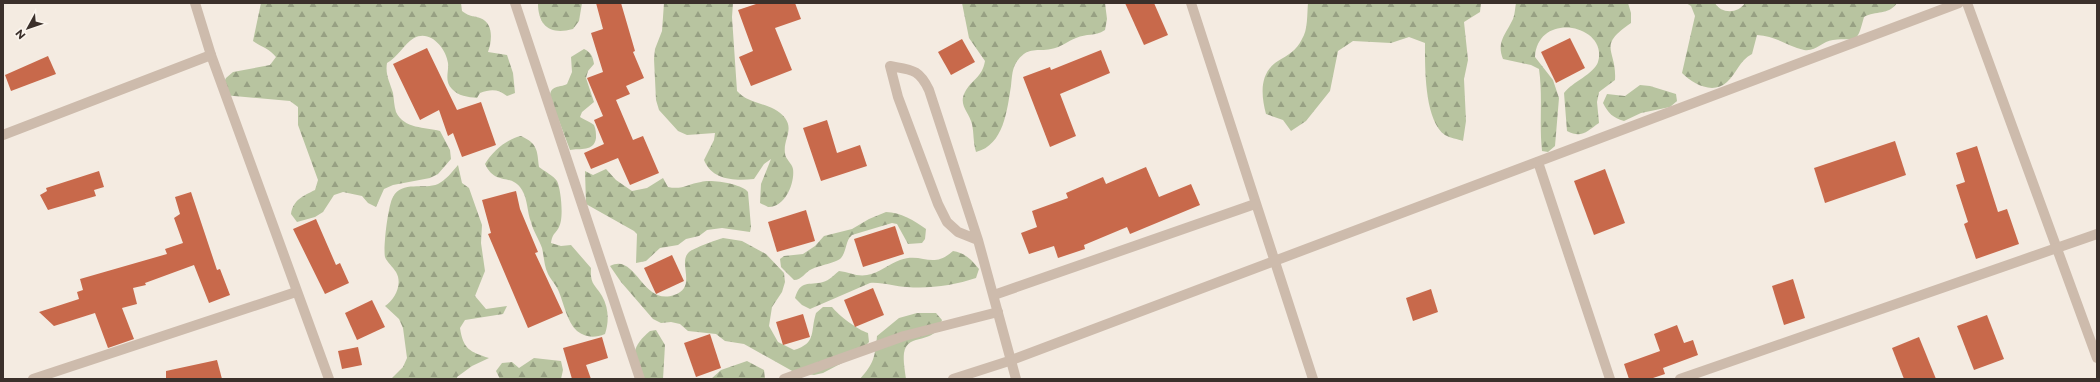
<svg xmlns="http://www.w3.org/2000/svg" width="2100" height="382" font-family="Montserrat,sans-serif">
	<defs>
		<pattern id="forest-firs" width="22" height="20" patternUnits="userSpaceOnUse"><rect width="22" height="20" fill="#b8c4a0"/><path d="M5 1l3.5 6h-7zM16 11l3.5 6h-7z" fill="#97a083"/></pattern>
	</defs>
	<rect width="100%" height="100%" fill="#f4ebe1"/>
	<g fill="url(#forest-firs)">
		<path d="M261,3H461L462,11C472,18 472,15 480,18C494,23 492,41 488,52L507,55L513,73L515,93L507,96C498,89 491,89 480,93L477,98C468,97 458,96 452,89C444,81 449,72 448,63C446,48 430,29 414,38C403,45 398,57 387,63C385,75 390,82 393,93C394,99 394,106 396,112C404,129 425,127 440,131L450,150L451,159L438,174L430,178L393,185L384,189L376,207L368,203L362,196L343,192L334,195L323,212L315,217L297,222L291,214C293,200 303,196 315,190L318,180L298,125V107L290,101L223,95L222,86L226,78L233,72L270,65L276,57C270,49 262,47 253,41Z"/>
		<path d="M538,3H582L579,21L573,29C551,35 538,27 538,3Z"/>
		<path d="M664,3H733L732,17L737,91C750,106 773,102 785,118C794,130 783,140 785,153C785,159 792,163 793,169C795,183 785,208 768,207C766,206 762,204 760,203L761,184L771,159L764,164L754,179C734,181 712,180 704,160L714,140L715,133L687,135L678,131L659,110L656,100L654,59L655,49L662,31Z"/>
		<path d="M962,3H1105L1107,19L1105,30C1094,37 1087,33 1076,38C1068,41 1060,48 1051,49C1037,52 1029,46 1018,60C1012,67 1012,77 1011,86C1007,110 1004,145 976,152C973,142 974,133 972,124C969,112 958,105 965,92C972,79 982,78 985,61L969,38Z"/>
		<path d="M1308,3H1481L1480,12L1464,22L1468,60L1464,79L1466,121L1463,141C1458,139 1450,138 1445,135C1424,120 1425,66 1425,43L1409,37L1391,43L1353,41L1338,51L1330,91L1306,121L1291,131L1283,120L1266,114C1261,95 1259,73 1278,61C1288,55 1296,51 1302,39C1308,30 1307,14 1308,3Z"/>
		<path d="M1516,3H1628L1631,13V23C1596,47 1617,49 1615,80L1599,92L1597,102L1599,123C1587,131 1582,139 1567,131L1564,93C1572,82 1594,74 1598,62C1609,25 1538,10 1535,57L1553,80L1559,98L1555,146L1548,152L1542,151C1539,124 1543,96 1539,69L1531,65L1503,59C1496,42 1506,34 1513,19C1515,14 1515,8 1516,3Z"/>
		<path d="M1686,3H1715C1721,14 1738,14 1745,3H1897C1888,16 1876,10 1864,17C1856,46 1858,37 1833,40C1822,41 1816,52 1804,50C1787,46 1776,36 1757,35L1752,54C1739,61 1737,73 1727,82C1713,95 1693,84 1682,73L1695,16L1691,6Z"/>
		<path d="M584,49C591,52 593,57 594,64L588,71L586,78L594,102L582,112L580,117C584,120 591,122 594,125C596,129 596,134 596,138C594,152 580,148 570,150L550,97C550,85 559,88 567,84L572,72L571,57Z"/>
		<path d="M1640,85L1650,86L1676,94L1677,101L1670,107L1641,113L1624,121C1613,118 1608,113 1603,103L1607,94L1625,96Z"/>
		<path d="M521,136C538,144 537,150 539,167C544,171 554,176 557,181C561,189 564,219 559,227C555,235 553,232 551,243L561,246L571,245L591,268C590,285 595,284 602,296C609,308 609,322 605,334C595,338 586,338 577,331C567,322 564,304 559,292C557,286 551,280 548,274C544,266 544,256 542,248C539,239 533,231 531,222C527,212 528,200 522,190C511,172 496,187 485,164C493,151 507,139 521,136Z"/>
		<path d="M458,165L462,183L469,188L482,225L481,243L485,271L475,296L486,309L507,306L503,314L465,320L460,328C463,349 470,352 489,358L472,366L457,377V379H391L403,367L407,358L403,328L399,319L385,306C395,299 403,284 396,272C393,267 387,262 385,257C383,248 388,205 393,197C402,180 424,190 438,184C446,180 452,172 458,165Z"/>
		<path d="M606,169L616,180L632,191L647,188L663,178L668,187C682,190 688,184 701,182C711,179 742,184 748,192L751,227L750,232L722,228L707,230L699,236L686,239L678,245L660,248L646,261L636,263L637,234L634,231L586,204L585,171L593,175Z"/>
		<path d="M886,212C900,212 915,221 926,229L925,239L922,243L908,244L897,224L892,223L852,235C845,241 847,251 841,258C838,262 818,266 812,269C805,272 802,280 794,280L781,267L780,259L784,256L803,254L815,246L824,236L852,229L869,219Z"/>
		<path d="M723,238L742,241L766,254L784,273L785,282L782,292L772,307L769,326L778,342L794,350C817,343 810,332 816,313L823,307H832C838,315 858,330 868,333L869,342L857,355L823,373L814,375L794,372L744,344L725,341L716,334L688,331L680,324L671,322L661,323L653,319L621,282L610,266C636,252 642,306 674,295C698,287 677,263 689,252C694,248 716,240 723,238Z"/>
		<path d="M953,251C965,253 971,259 979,269L976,278C955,285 930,289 907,287C895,287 883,282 870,283L810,309L802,305L795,298C801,279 808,286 823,282C829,281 835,274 839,271C849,272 857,277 867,275C879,273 889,264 900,260C923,252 932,270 953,251Z"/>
		<path d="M917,313H936L942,320C935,347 908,331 904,353C903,361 905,371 906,379H860C874,363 875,357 877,336L899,318Z"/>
		<path d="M656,330L665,345L663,379H637C631,357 632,346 650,331Z"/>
		<polygon points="534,358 561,361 563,370 561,379 500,379 496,371 502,363 512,362 519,368"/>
		<polygon points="747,361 764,370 765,379 711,379 721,370"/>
	</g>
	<g fill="#c8694b">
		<polygon points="596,3 621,3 635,51 633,52 644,78 626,86 630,94 616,100 633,140 643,136 659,173 630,185 618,158 591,169 584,153 604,144 594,120 603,116 587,78 603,72 591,33 603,29"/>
		<polygon points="759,3 795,3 801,19 775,28 792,70 751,86 739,57 753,51 738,10"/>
		<polygon points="1125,3 1154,3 1168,35 1144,45"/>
		<polygon points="1570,38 1585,68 1556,83 1541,52"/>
		<polygon points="962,39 975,62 951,75 938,52"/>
		<polygon points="427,48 457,110 481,102 496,145 462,157 453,133 448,136 439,110 420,120 393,64"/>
		<polygon points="1101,50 1110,73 1060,94 1076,136 1050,147 1023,77 1050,67 1051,70"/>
		<polygon points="48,56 56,74 11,91 5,75"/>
		<polygon points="827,120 837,153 860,145 867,166 821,181 803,128"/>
		<polygon points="1895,141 1906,175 1825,203 1814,168"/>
		<polygon points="1977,146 1998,212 2007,209 2019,244 1976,259 1964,224 1968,222 1956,185 1965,182 1956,153"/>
		<polygon points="1146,167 1159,197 1191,184 1200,205 1130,234 1127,227 1084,245 1085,249 1058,258 1054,246 1029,254 1021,233 1037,227 1032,211 1068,198 1066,193 1103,177 1106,184"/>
		<polygon points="1605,169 1625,223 1594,235 1574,181"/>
		<polygon points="99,171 104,187 94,190 96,196 48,210 40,195 47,191 46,188"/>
		<polygon points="516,191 520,209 538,252 535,253 563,313 528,328 488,234 491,233 482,200"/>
		<polygon points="191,192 217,270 220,269 230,295 209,303 194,265 145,283 146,285 133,288 137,304 122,308 134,339 108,348 95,313 54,326 39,312 79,299 77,292 83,290 80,279 167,254 165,249 183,243 174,218 180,214 175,197"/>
		<polygon points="806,210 815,241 777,252 768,222"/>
		<polygon points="316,219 336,265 340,263 349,283 325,294 293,229"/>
		<polygon points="895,226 904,254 863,267 854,239"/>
		<polygon points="672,255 684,281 656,294 644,268"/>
		<polygon points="1793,279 1805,318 1784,325 1772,286"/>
		<polygon points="873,288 884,315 855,327 844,300"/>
		<polygon points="1431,289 1438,312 1413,321 1406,298"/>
		<polygon points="372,300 385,327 357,340 345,313"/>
		<polygon points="803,314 810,337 783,345 776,322"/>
		<polygon points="1987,315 2004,359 1974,370 1957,326"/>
		<polygon points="1677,325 1684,343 1693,340 1698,355 1663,368 1665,374 1650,379 1629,379 1624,364 1660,351 1654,334"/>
		<polygon points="710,334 721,368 696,377 684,343"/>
		<polygon points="602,337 608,358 586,365 591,379 572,379 563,348"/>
		<polygon points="1919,337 1936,379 1904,379 1892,348"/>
		<polygon points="358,347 362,365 342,369 338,351"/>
		<polygon points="217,360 222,379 166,379 166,371"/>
	</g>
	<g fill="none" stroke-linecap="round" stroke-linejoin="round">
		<g stroke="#cdbbac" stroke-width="10">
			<polyline points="195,3 211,55 329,379"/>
			<polyline points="515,3 640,379"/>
			<polyline points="1191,3 1313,379"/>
			<polyline points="1967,3 2097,358"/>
			<polyline points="3,135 211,55"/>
			<polyline points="1538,162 1610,379"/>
			<path d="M978,240L958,232L947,222L938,204L898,97L890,66C912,70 919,69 929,90L978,240L1016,379"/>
			<polyline points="994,295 1255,204"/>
			<polyline points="33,379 296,292"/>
			<polyline points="784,379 904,336 998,312"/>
			<polyline points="953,379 1009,361 1959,3"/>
			<polyline points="1680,379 2097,234"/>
		</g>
	</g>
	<rect width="2100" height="382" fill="none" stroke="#3b302b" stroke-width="8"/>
	<g transform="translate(28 28) rotate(230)" stroke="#fbf5ee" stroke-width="3" paint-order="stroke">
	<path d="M0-3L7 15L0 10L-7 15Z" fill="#3b302b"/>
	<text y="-6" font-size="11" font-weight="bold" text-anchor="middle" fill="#3b302b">N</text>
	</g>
</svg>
